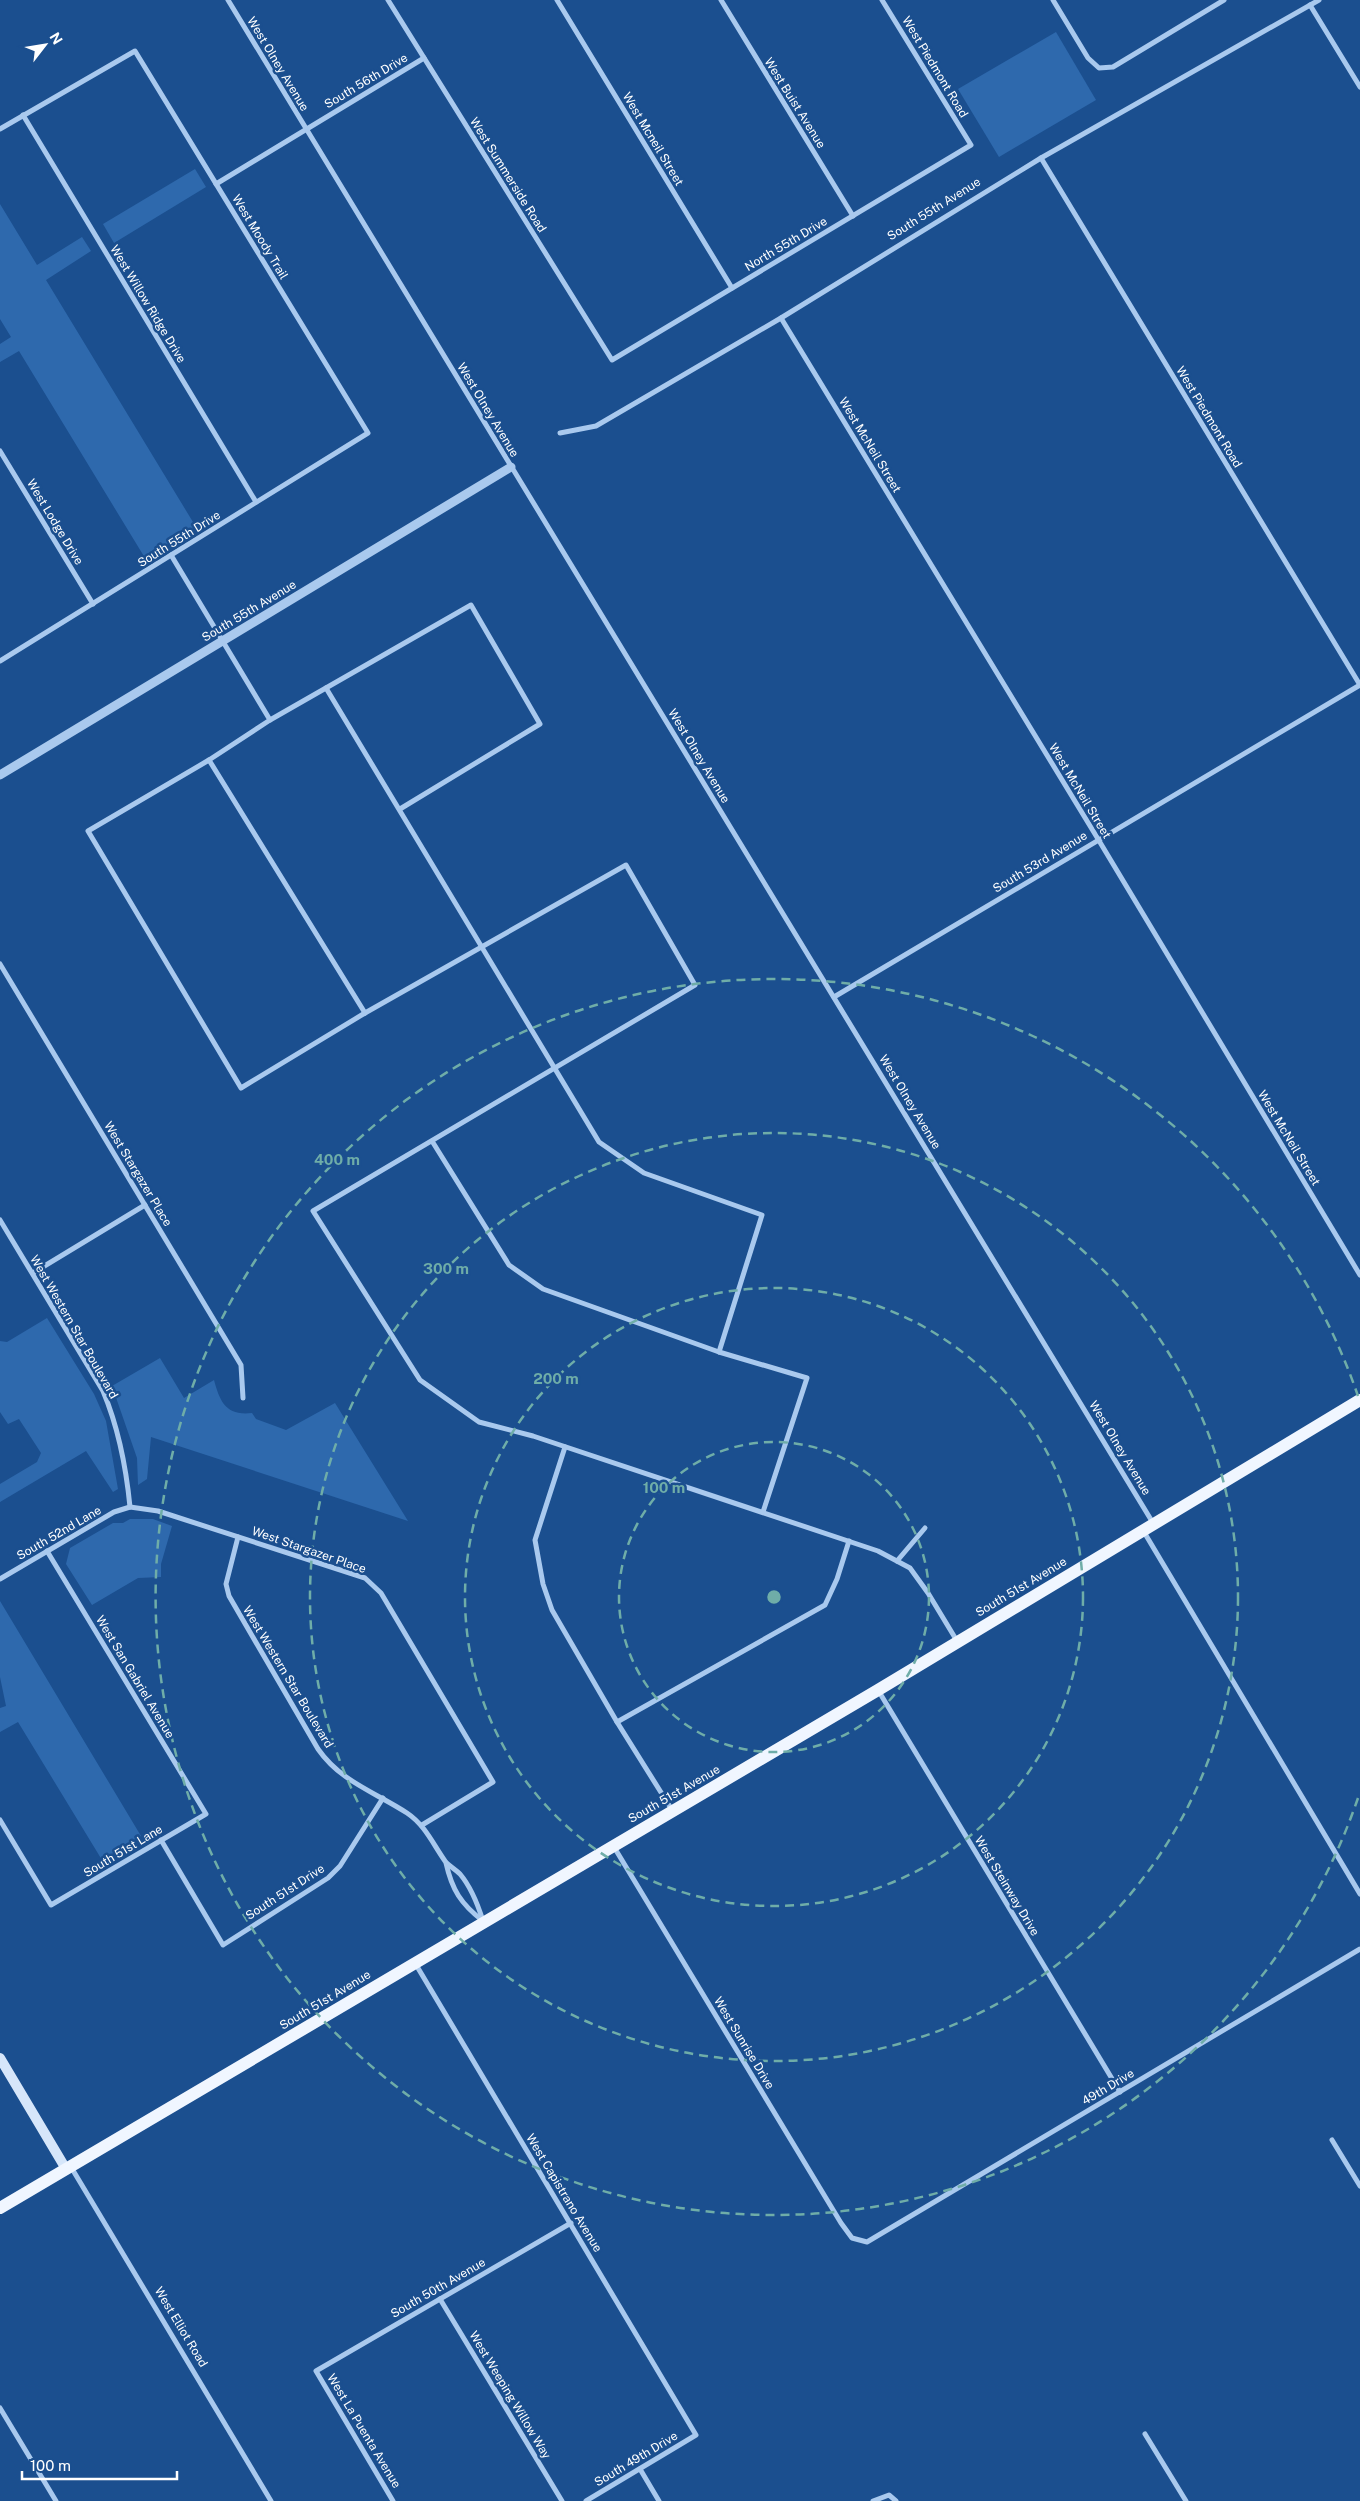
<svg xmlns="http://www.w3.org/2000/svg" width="1360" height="2501" font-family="'Public Sans',sans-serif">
	<rect width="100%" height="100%" fill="#1b4f8f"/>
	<g fill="#2e69ad">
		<polygon points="1056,32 1096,100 999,157 958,89"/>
		<polygon points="195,169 206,187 114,243 103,224"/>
		<polygon points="0,204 37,265 82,237 91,251 46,280 196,527 145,558 19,351 0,362 0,344 11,337 0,319"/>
		<polygon points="47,1318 94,1394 106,1421 118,1489 113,1492 86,1451 0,1502 0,1484 37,1462 41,1453 19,1419 8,1424 0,1412 0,1341 7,1342"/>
		<path d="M160,1358L184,1398L214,1380C220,1402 226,1416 252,1413L256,1419L286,1430L335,1403L408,1521L151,1437L147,1479L138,1485L137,1458L112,1386Z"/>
		<polygon points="130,1519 153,1519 172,1526 161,1564 161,1577 138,1578 92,1605 66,1564 70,1548 113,1523 123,1523"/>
		<polygon points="0,1601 141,1836 102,1860 18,1722 0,1732 0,1708 6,1706 0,1677"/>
	</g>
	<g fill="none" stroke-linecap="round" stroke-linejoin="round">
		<g stroke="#a9c9ee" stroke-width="5">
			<polyline points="228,0 1153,1523"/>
			<polyline points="388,0 612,360 971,145 882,0"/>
			<polyline points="557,0 732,288"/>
			<polyline points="721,0 853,216"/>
			<polyline points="1053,0 1088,58 1099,68 1113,67 1224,0"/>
			<polyline points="1310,5 1360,87"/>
			<polyline points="23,115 256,502"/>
			<polyline points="0,129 135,51 368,433 0,661"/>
			<polyline points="1041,158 1360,685"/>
			<polyline points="216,184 424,58"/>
			<polyline points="781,318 1098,839 1360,1275"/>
			<polyline points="560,433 596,426 781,318 1041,158 1319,0"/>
			<polyline points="0,451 93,604"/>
			<polyline points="171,555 270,720"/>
			<polyline points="326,688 599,1142 644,1173 762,1215 719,1352"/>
			<polyline points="209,760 365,1013"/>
			<polyline points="400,809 540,724 471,605 270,720 209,760 88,831 241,1088 365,1013 626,865 695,985 313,1211 420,1380 479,1422 533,1436 878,1551 910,1568 928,1593 957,1641"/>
			<polyline points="0,964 241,1365 243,1398"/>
			<polyline points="834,997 1360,685"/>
			<polyline points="432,1141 509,1265 543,1289 719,1352 807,1378 763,1512"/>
			<path d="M0,1220L103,1391C119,1429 126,1466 130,1507"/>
			<polyline points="33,1273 145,1205"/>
			<polyline points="565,1447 535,1540 543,1584 552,1610 617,1722 825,1605 837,1579 849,1541"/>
			<polyline points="1144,1532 1360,1894"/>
			<path d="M238,1537L226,1584L229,1596L318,1749C341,1782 375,1792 407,1813C425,1825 433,1844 445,1861C449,1866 455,1869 460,1874C471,1887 478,1905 483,1921"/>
			<polyline points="897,1561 925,1528"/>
			<polyline points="0,1579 114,1512 130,1507 158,1511 365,1578 381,1593 493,1782 422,1825"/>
			<polyline points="878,1690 1120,2092"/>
			<polyline points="617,1722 672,1810"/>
			<polyline points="0,1820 51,1905 206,1814 47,1551"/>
			<polyline points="161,1840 223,1945 328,1878 340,1866 383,1798"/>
			<polyline points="614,1847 841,2223 852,2238 867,2242 1360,1949"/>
			<path d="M446,1863C452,1890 461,1904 483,1921"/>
			<polyline points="415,1963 696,2435 586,2501"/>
			<polyline points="1332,2140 1360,2186"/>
			<polyline points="71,2167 271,2501"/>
			<polyline points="440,2299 562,2501"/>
			<polyline points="0,2408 56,2501"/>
			<polyline points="1145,2434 1186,2501"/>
			<polyline points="640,2469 659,2501"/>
			<polyline points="393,2501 316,2371 571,2223"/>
			<polyline points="873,2501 889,2495 896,2501"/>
		</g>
		<polyline stroke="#a9c9ee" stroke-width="9" points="0,775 511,467"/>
		<polyline stroke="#d6e6fa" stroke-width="10" points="0,2058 66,2169"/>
		<polyline stroke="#f0f6ff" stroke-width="12" points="0,2208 878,1690 1360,1400"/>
	</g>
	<g fill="none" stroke="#6fada8" stroke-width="2.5" stroke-dasharray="9 6">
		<circle cx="774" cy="1597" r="155"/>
		<circle cx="774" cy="1597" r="309"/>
		<circle cx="774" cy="1597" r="464"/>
		<path d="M1358 1798A618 618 0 1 1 1358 1396"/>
	</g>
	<g text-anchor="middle" stroke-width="5" stroke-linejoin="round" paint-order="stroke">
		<g font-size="12" fill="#fff" stroke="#1b4f8f">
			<text transform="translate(278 64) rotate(59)" y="4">West Olney Avenue</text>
			<text transform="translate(935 67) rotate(59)" y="4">West Piedmont Road</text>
			<text transform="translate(366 81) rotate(-31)" y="4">South 56th Drive</text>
			<text transform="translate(795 103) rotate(58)" y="4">West Buist Avenue</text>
			<text transform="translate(653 139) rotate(59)" y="4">West Mcneil Street</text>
			<text transform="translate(508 175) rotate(58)" y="4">West Summerside Road</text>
			<text transform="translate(934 209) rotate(-32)" y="4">South 55th Avenue</text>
			<text transform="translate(260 237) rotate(59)" y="4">West Moody Trail</text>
			<text transform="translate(786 244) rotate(-31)" y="4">North 55th Drive</text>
			<text transform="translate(148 304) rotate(59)" y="4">West Willow Ridge Drive</text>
			<text transform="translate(488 410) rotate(59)" y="4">West Olney Avenue</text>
			<text transform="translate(1209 417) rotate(59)" y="4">West Piedmont Road</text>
			<text transform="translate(870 445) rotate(59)" y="4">West McNeil Street</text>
			<text transform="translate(55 522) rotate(59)" y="4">West Lodge Drive</text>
			<text transform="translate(179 539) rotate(-32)" y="4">South 55th Drive</text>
			<text transform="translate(249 611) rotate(-31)" y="4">South 55th Avenue</text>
			<text transform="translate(699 756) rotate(59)" y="4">West Olney Avenue</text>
			<text transform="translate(1080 791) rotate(59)" y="4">West McNeil Street</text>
			<text transform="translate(1040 862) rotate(-31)" y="4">South 53rd Avenue</text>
			<text transform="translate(910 1102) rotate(59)" y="4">West Olney Avenue</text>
			<text transform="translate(1289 1138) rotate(59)" y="4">West McNeil Street</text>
			<text transform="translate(138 1174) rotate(59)" y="4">West Stargazer Place</text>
			<text transform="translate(74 1327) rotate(60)" y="4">West Western Star Boulevard</text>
			<text transform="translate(1120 1448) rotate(59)" y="4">West Olney Avenue</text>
			<text transform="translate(59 1533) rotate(-30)" y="4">South 52nd Lane</text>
			<text transform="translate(309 1550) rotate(19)" y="4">West Stargazer Place</text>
			<text transform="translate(1021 1587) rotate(-31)" y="4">South 51st Avenue</text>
			<text transform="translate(135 1677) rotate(59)" y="4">West San Gabriel Avenue</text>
			<text transform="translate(288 1677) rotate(59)" y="4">West Western Star Boulevard</text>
			<text transform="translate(674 1794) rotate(-30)" y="4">South 51st Avenue</text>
			<text transform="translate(123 1851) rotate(-31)" y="4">South 51st Lane</text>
			<text transform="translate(1007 1886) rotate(59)" y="4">West Steinway Drive</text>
			<text transform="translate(285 1892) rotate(-33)" y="4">South 51st Drive</text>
			<text transform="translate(325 2000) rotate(-31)" y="4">South 51st Avenue</text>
			<text transform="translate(744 2043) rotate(59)" y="4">West Sunrise Drive</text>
			<text transform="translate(1108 2087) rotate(-31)" y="4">49th Drive</text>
			<text transform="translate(564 2193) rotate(59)" y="4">West Capistrano Avenue</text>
			<text transform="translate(438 2288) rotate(-30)" y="4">South 50th Avenue</text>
			<text transform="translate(181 2327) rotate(59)" y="4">West Elliot Road</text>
			<text transform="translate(510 2395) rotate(59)" y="4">West Weeping Willow Way</text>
			<text transform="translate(364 2431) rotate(59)" y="4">West La Puenta Avenue</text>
			<text transform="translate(636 2459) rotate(-31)" y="4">South 49th Drive</text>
		</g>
	</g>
	<circle cx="774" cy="1597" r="8" fill="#6fada8" stroke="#1b4f8f" stroke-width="2.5"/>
	<g font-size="15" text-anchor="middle" font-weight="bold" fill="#6fada8" stroke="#1b4f8f" stroke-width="5" stroke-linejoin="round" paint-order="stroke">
		<text x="337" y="1165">400 m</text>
		<text x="446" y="1274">300 m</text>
		<text x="556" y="1384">200 m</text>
		<text x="664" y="1493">100 m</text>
	</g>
	<g transform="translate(45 45) rotate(59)" stroke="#1b4f8f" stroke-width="4" paint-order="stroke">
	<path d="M0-4L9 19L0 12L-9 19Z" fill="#ffffff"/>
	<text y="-8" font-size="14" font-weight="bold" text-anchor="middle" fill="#ffffff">N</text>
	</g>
	<path d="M22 2471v8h155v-8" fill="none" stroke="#ffffff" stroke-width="2.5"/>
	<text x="30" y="2471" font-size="15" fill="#ffffff" stroke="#1b4f8f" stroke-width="4" paint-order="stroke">100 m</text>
</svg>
